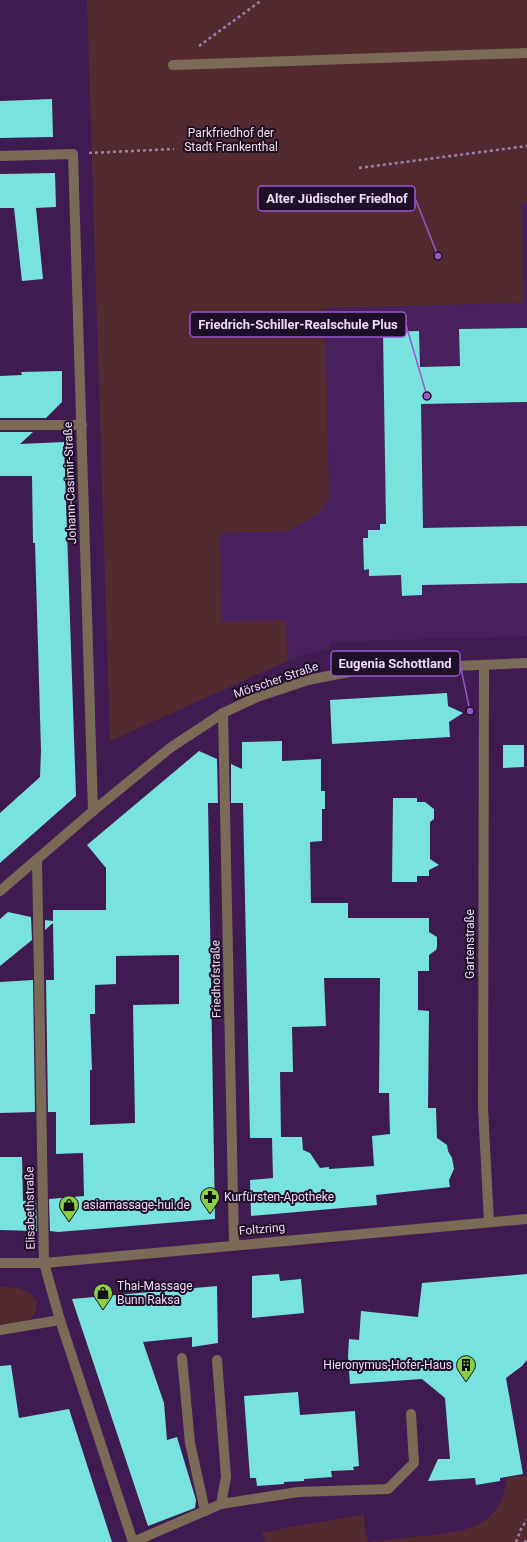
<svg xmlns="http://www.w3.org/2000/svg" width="527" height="1542" font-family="Roboto,sans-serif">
	<rect width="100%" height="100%" fill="#3f1b51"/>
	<polygon fill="#49205e" points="522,203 527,203 527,636 331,642 330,648 325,651 320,650 287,661 286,620 222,622 220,533 289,531 329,498 325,308 524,303"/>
	<g fill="#532a30">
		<polygon points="87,0 527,0 527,203 522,203 524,303 325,308 329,498 321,512 289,531 220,533 222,622 286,620 287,661 110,741"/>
		<path d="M0,1287C18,1288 26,1286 37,1302L35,1313L28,1321L0,1324Z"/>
		<path d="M527,1475V1542H265L262,1533L299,1525L300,1526L364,1514L365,1531L368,1542C386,1540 405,1538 423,1536C464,1532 501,1528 507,1478Z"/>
	</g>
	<g fill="#77e2de" fill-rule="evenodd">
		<polygon points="52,99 53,137 0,138 0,101"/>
		<polygon points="55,173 56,207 36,208 43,279 22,281 14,208 0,208 0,174"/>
		<polygon points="527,328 527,402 421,404 423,528 527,526 527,583 422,585 422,595 402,596 401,575 369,576 369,569 364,570 363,538 368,538 368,530 380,530 380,524 386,524 383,332 419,331 420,367 460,366 459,329"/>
		<polygon points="62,371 62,402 46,418 0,418 0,376 22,375 21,372"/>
		<polygon points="0,432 33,432 20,444 64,442 76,796 0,863 0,813 40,777 41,751 35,543 33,543 32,476 0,476"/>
		<polygon points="447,693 448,706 463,713 449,722 450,737 332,744 330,700"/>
		<path d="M282,741V761L321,759V791H325V809H322V841L310,842L311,903H348V918H429V932L437,937V947L436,950L429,955V971H418V1010L429,1011L428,1108H436L437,1138L447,1145L448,1151L452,1158L454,1169L449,1180L450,1187L376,1195L377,1205L251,1216L250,1180L273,1178L272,1138H250L243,803H231V764L242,769V742ZM324,978H380L379,1093H389L390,1134L372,1136L374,1166L329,1169V1167L320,1168L310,1153L303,1150L302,1137H281L280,1072H293L292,1027L326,1026Z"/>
		<polygon points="503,745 524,745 524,767 503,768"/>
		<path d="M199,751L217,759L218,803H208L215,1219L58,1232L50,1231L49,1199L84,1196L83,1153L56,1154V1112H48L46,980H54L53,923L45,930V920L53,921V910H106V868L87,845ZM179,955V1004L133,1005L135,1123L90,1125V1070H92L90,1014H95V985L116,984V956Z"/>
		<polygon points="393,798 417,798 417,802 425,802 434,809 434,819 430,822 430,859 439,865 429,870 429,876 417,876 417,882 392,882"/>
		<polygon points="8,912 31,917 32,940 0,966 0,919"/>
		<polygon points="33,980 35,1112 0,1113 0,982"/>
		<polygon points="0,1157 22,1157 23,1201 36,1200 37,1231 0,1230"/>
		<polygon points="279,1274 280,1281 301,1279 304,1313 252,1318 252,1276"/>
		<polygon points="527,1274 527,1360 522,1366 506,1378 523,1474 500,1478 500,1481 476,1485 475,1478 428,1481 438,1459 450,1459 445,1398 422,1379 350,1384 348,1356 349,1339 359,1340 361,1311 418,1317 422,1283"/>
		<polygon points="217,1286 218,1343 192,1347 192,1337 143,1342 164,1403 167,1440 177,1437 196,1500 195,1508 148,1526 72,1299"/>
		<polygon points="11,1365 19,1418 69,1409 112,1542 0,1542 0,1366"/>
		<polygon points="298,1392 300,1415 355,1411 359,1466 353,1467 354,1470 331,1471 332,1477 304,1479 304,1481 284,1482 284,1484 257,1486 256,1478 250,1478 244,1396"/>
	</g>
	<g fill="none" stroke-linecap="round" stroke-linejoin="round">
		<g stroke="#9d82ad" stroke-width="2.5" stroke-dasharray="3 3" stroke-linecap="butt">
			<polyline points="199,46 262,0"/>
			<polyline points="89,153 174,149"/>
			<polyline points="359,168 527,146"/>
			<polyline points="516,1542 521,1529 527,1520"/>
			<polyline points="524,1542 527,1541"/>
		</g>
		<g stroke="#7b6a55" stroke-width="10">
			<polyline points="173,65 527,53"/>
			<polyline points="0,156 73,154 93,811"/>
			<polyline points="0,425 82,425"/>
			<polyline points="484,665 483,1108 489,1222"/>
			<polyline points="223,713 234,1245"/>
			<polyline points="37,860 44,1263 60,1320 133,1542"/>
			<polyline points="0,891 93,811 170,748 223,713 257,697 308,680 359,670 527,663"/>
			<polyline points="0,1263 44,1263 527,1219"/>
			<polyline points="0,1330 60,1320"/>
			<polyline points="182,1358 190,1443 205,1511"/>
			<polyline points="217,1360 226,1477 221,1504"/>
			<polyline points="133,1542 221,1504 298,1492 388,1489 414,1463 411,1414"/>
		</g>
	</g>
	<defs>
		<symbol id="pharmacy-pin" viewBox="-11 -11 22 30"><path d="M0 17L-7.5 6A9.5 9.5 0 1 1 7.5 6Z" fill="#8ace48" stroke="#1e0f26"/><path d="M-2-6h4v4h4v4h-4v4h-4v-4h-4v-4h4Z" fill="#111"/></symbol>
		<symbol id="shop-pin" viewBox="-11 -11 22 30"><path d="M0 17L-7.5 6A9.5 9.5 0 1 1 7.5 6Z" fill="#8ace48" stroke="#1e0f26"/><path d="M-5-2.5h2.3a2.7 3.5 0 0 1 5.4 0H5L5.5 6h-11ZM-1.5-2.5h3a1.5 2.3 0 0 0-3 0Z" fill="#111"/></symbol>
		<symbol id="building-pin" viewBox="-11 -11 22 30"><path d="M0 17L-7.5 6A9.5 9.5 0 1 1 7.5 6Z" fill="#8ace48" stroke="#1e0f26"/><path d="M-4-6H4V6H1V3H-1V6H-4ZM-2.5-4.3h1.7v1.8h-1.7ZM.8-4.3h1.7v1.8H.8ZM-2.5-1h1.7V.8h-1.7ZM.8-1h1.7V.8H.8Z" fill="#111"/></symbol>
	</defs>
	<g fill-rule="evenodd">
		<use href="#pharmacy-pin" x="199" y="1186" width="22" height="30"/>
		<use href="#shop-pin" x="58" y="1194" width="22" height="30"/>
		<use href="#shop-pin" x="92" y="1282" width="22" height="30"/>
		<use href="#building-pin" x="455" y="1354" width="22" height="30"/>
	</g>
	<g text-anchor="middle" stroke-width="4" stroke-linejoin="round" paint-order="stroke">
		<g font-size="12" fill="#f2dee0" stroke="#1e0f26">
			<text x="231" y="137">Parkfriedhof der<tspan x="231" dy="14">Stadt Frankenthal</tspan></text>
		</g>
		<g font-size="12" fill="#edd8fa" stroke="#1e0f26">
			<text transform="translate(70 483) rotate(-92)" y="4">Johann-Casimir-Straße</text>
			<text transform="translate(276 680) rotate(-19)" y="4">Mörscher Straße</text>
			<text transform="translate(470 944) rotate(-90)" y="4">Gartenstraße</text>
			<text transform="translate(216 979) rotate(-91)" y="4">Friedhofstraße</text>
			<text transform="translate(30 1208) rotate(-91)" y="4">Elisabethstraße</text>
			<text transform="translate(262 1229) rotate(-5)" y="4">Foltzring</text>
		</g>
		<g font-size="12" fill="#edd8fa" stroke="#1e0f26" text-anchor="start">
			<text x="224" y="1201">Kurfürsten-Apotheke</text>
			<text x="83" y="1209">asiamassage-hui.de</text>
			<text x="117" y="1290">Thai-Massage<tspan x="117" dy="14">Bunn Raksa</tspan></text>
			<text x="452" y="1369" text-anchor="end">Hieronymus-Hofer-Haus</text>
		</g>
	</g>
	<path fill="none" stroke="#9857ce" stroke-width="1.5" d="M438 256L415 198M427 396L406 325M470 711L460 664"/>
	<g fill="#9857ce" stroke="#1e0f26" stroke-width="1.5">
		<circle cx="438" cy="256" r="4"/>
		<circle cx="427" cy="396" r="4"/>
		<circle cx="470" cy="711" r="4"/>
	</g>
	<g fill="#1e0f26" stroke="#9857ce" stroke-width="1.5">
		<rect x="258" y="186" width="157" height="25" rx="4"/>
		<rect x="190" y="312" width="216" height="25" rx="4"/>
		<rect x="331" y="651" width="129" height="25" rx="4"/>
	</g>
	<g font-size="13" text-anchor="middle" font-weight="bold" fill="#edd8fa">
		<text x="337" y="203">Alter Jüdischer Friedhof</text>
		<text x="298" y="329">Friedrich-Schiller-Realschule Plus</text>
		<text x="395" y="668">Eugenia Schottland</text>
	</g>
</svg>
